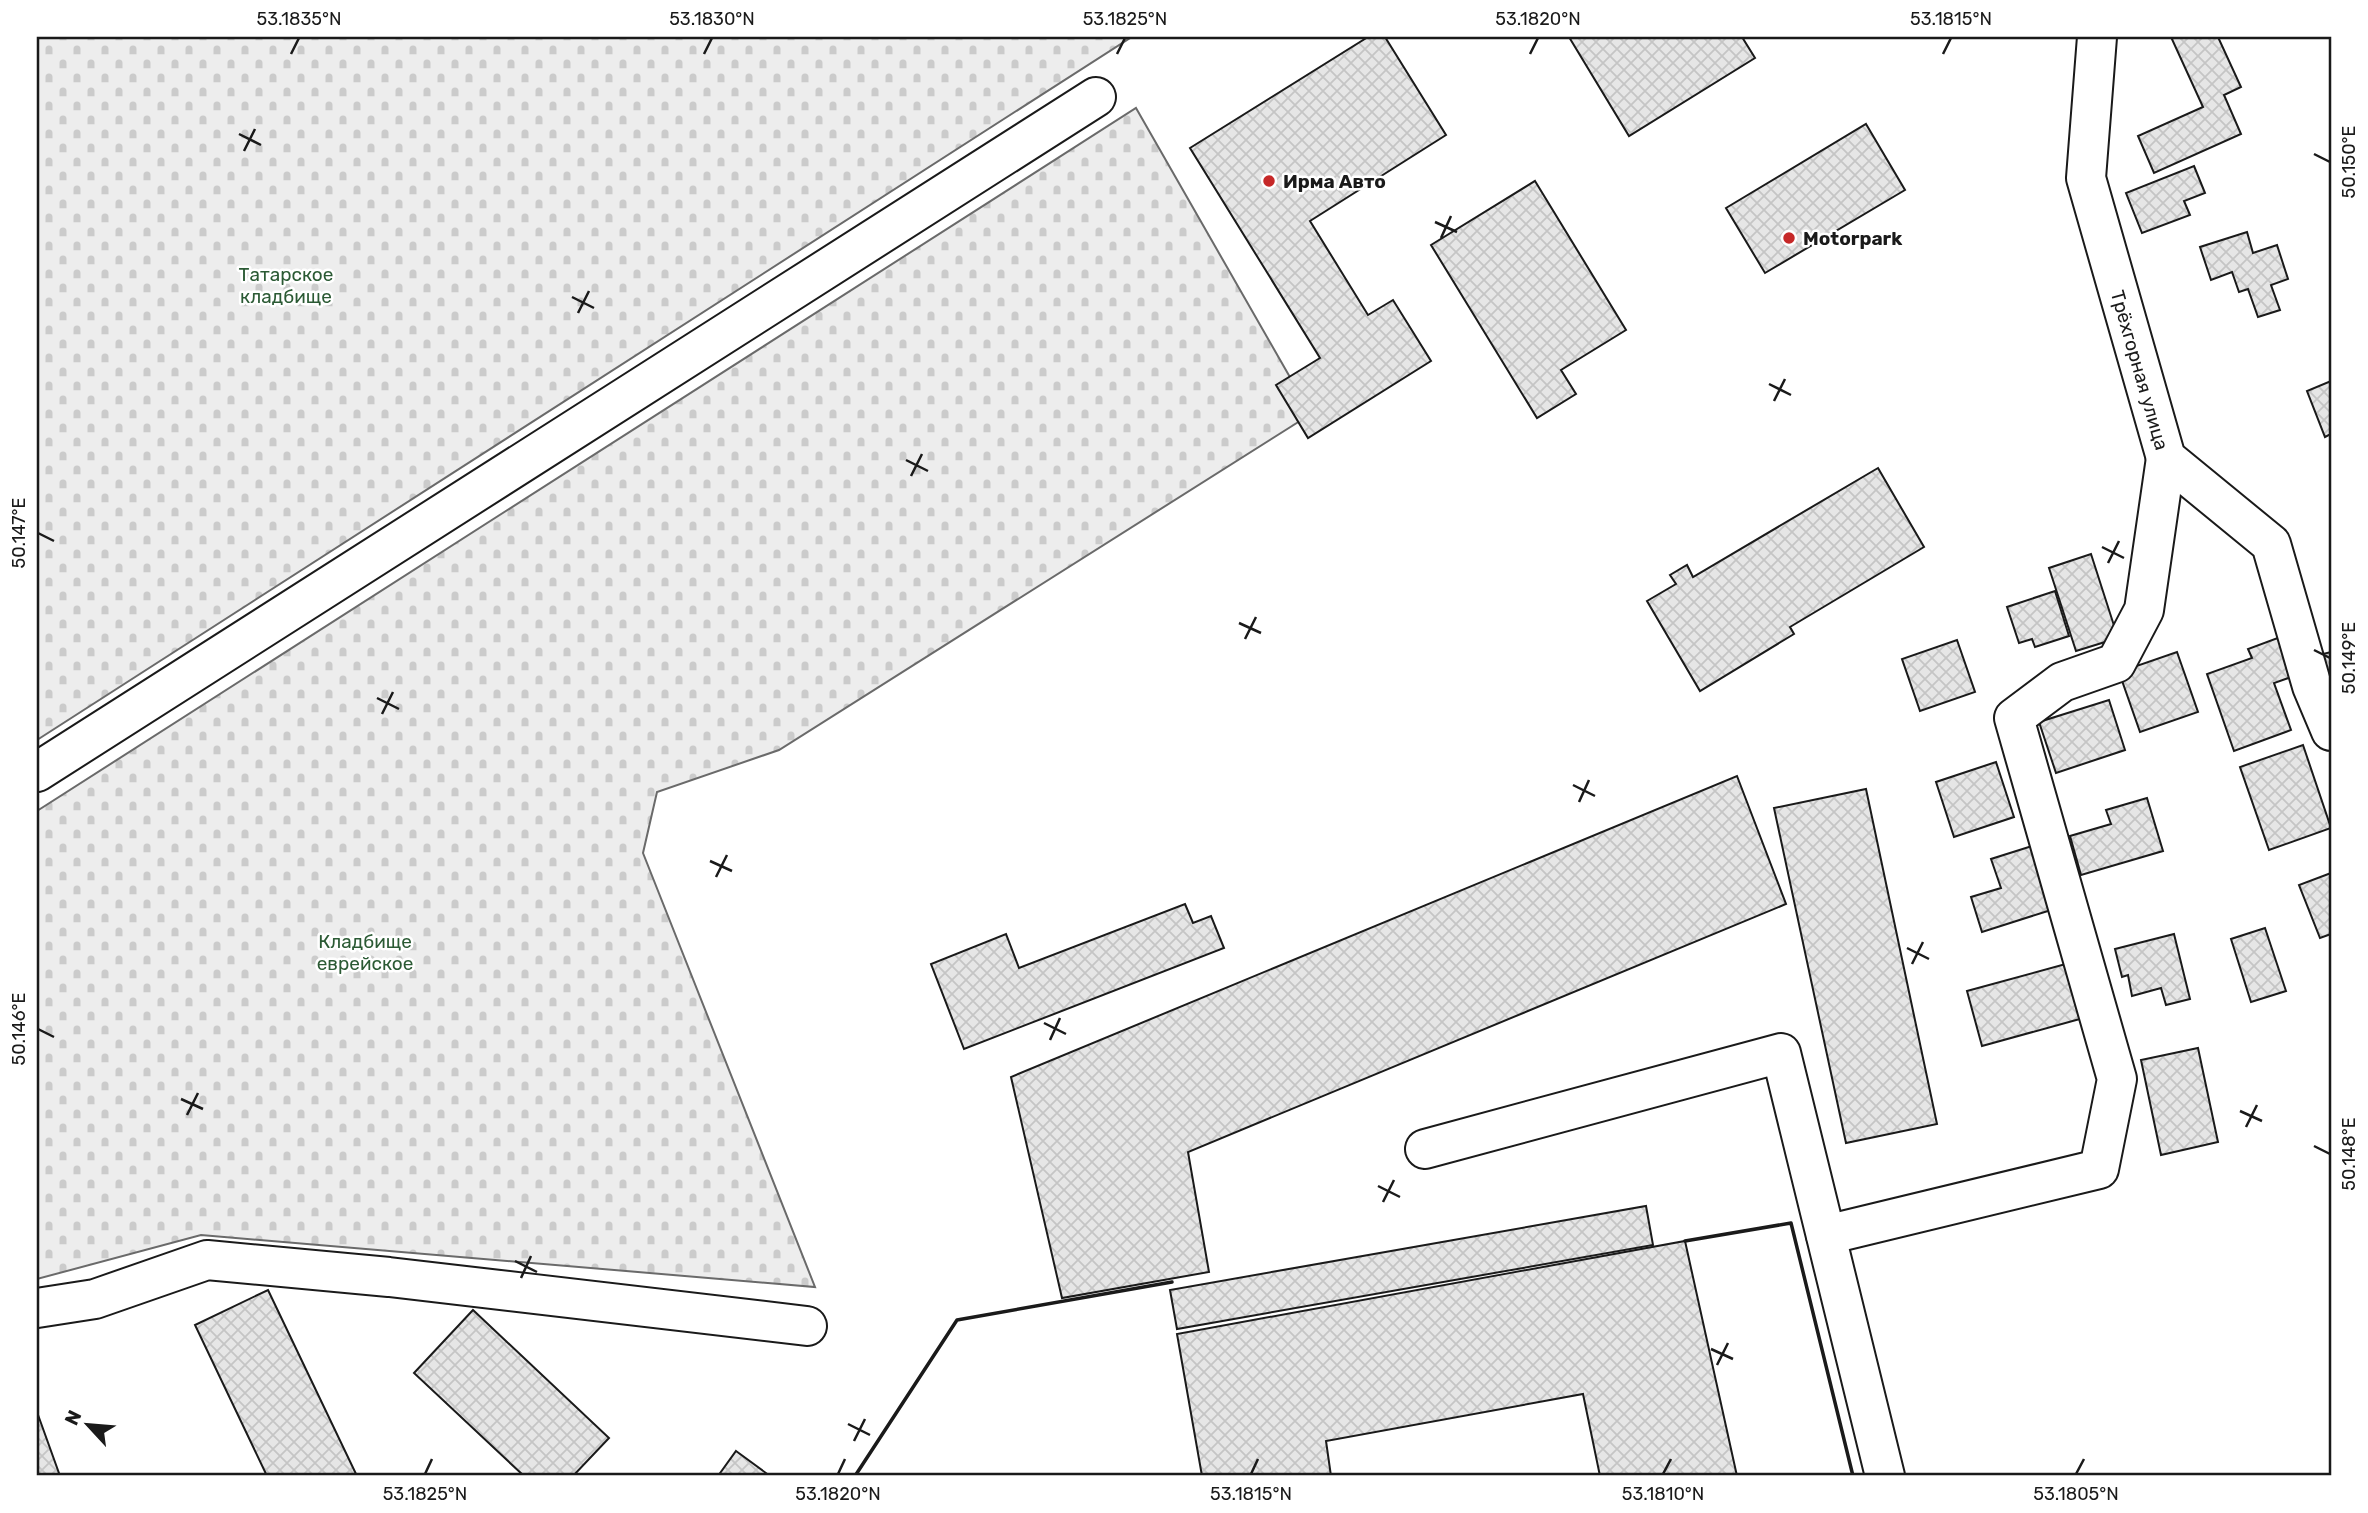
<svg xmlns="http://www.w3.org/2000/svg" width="2368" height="1513" font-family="Rubik,sans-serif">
	<defs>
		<pattern id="cemetery-stones" width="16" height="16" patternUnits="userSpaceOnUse" patternTransform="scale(1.75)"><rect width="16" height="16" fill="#ededed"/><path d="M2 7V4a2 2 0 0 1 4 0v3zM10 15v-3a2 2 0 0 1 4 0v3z" fill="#cbcbcb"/></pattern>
		<pattern id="building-cross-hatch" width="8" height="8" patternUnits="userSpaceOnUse" patternTransform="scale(1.75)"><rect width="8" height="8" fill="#e6e6e6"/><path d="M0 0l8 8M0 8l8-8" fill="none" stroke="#c5c5c5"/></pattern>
	</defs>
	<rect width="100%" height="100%" fill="#fff"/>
	<g fill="url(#cemetery-stones)" stroke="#6a6a6a" stroke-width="2">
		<polygon points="37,37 1129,37 1130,38 37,740"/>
		<polygon points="1136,108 1311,414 779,750 657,792 643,853 815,1287 201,1235 37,1279 37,811"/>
	</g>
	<g fill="url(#building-cross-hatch)" stroke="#1a1a1a" stroke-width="2">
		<polygon points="1368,37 1385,37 1446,135 1310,221 1368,315 1393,300 1431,361 1308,438 1276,385 1320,358 1190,148"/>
		<polygon points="1569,37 1742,37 1755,58 1629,136"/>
		<polygon points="2171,37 2218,37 2241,87 2224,95 2241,134 2154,173 2138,136 2203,107"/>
		<polygon points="1866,124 1905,190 1765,273 1726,208"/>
		<polygon points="2194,166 2205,193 2184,201 2190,215 2142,233 2126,193"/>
		<polygon points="1535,181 1626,330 1561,370 1576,394 1537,418 1431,245"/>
		<polygon points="2247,232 2253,253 2277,245 2288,279 2271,285 2280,310 2258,317 2248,289 2239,292 2232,272 2211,280 2200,247"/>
		<polygon points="2331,381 2331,434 2325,437 2307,391"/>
		<polygon points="1878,468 1924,547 1790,627 1794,634 1700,691 1647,601 1676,584 1670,575 1687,565 1693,577"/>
		<polygon points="2091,554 2118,638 2076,651 2049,568"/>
		<polygon points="2055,591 2069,636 2035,647 2032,639 2019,643 2007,607"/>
		<polygon points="2283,636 2297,675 2274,683 2291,730 2234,751 2207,674 2252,658 2248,649"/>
		<polygon points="1957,640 1975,692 1920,711 1902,659"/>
		<polygon points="2177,652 2198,712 2140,732 2119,672"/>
		<polygon points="2331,652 2331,674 2326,674 2323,654"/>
		<polygon points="2109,700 2125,750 2056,773 2039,722"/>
		<polygon points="2303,745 2331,828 2269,850 2240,767"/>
		<polygon points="1996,762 2014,817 1954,837 1936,782"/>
		<polygon points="1737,776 1786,904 1188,1152 1209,1272 1062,1298 1011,1077"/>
		<polygon points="1866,789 1937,1124 1846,1143 1774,808"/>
		<polygon points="2147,798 2163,851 2081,875 2070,836 2111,824 2106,810"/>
		<polygon points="2032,846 2051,910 1982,932 1971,897 2001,888 1991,859"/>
		<polygon points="2331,873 2331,934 2320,938 2299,885"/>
		<polygon points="1185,904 1193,923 1211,916 1224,948 964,1049 931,964 1006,934 1019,968"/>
		<polygon points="2265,928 2286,991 2251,1002 2231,939"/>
		<polygon points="2174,934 2190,999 2166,1005 2161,988 2132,996 2128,975 2122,977 2115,949"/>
		<polygon points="2073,962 2087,1017 1982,1046 1967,991"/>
		<polygon points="2198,1048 2218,1142 2161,1155 2141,1060"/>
		<polygon points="1646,1206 1653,1245 1177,1329 1170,1290"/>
		<polygon points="1685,1241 1737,1476 1600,1476 1583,1394 1326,1441 1331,1476 1202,1476 1177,1334"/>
		<polygon points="268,1290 357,1476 267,1476 195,1325"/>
		<polygon points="473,1310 609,1438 573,1476 524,1476 414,1373"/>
		<polygon points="37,1412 60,1476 37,1476"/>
		<polygon points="736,1451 770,1476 718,1476"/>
	</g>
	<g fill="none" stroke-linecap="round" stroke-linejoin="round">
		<defs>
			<g id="minor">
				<polyline points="2097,37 2086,178 2166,458 2271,544 2312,686 2331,731"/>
				<polyline points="37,772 1096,97"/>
				<polyline points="1425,1149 1781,1053 1885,1476"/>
				<polyline points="1826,1235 2099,1169 2117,1079 2014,718 2062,682 2116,663 2144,610 2166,458"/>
				<polyline points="37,1308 95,1299 207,1260 389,1277 807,1326"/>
			</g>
		</defs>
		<use href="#minor" stroke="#1a1a1a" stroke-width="42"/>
		<use href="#minor" stroke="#fff" stroke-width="38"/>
		<g stroke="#1a1a1a" stroke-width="3.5">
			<polyline points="1685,1241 1791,1223 1853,1476"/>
			<polyline points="855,1476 957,1320 1172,1282"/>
		</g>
	</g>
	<path fill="none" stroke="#1a1a1a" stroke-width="2.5" d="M291,54L299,38M704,54L712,38M1117,54L1125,38M1530,54L1538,38M1943,54L1951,38M239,134L261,145M244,151L255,129M2314,154L2330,162M1435,222L1457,232M1441,238L1451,216M572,297L594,308M578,313L589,291M1769,384L1791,395M1774,401L1785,379M906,460L928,471M911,476L922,454M38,533L54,541M2102,547L2124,558M2108,563L2119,541M1239,623L1261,633M1245,639L1256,617M2314,650L2330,658M377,698L399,709M382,714L393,692M1573,785L1595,796M1579,802L1589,780M710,861L732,871M716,877L727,855M1907,948L1929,959M1912,964L1923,942M1044,1023L1066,1034M38,1029L54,1037M1050,1040L1060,1018M181,1099L203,1109M2240,1111L2262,1121M187,1115L198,1093M2246,1127L2257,1105M2314,1146L2330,1154M1378,1186L1400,1197M1383,1202L1394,1180M515,1261L537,1272M521,1278L531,1256M1711,1349L1733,1359M1717,1365L1728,1343M848,1424L870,1435M854,1441L865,1419M425,1474L432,1459M838,1474L845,1459M1251,1474L1258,1459M1663,1474L1671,1459M2076,1474L2084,1459"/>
	<g fill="#c62828" stroke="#fff" stroke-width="2.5">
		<circle cx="1269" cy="181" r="7"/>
		<circle cx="1789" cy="238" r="7"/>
	</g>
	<g text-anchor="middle" stroke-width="5" stroke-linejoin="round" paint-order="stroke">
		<g font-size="19" font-weight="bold" fill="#1a1a1a" stroke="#fff" text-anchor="start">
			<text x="1283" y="188">Ирма Авто</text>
			<text x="1803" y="245">Motorpark</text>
		</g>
		<g font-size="19" fill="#2b5a34" stroke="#fff">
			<text x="286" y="281">Татарское<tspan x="286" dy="22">кладбище</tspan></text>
			<text x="365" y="948">Кладбище<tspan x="365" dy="22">еврейское</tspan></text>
		</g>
		<g font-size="19" fill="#1a1a1a" stroke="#fff">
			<text transform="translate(2140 370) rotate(74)" y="7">Трёхгорная улица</text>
		</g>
	</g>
	<rect width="2368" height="1513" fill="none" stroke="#ffffff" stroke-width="77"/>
	<g transform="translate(88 1425) rotate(296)" stroke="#ffffff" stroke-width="5" paint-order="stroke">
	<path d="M0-5L12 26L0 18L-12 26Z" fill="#1a1a1a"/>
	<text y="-10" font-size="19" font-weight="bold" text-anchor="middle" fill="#1a1a1a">N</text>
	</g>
	<rect x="38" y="38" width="2292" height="1436" fill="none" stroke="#1a1a1a" stroke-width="2.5"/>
	<g font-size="18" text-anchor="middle" fill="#1a1a1a">
		<text x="299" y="25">53.1835°N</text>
		<text x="712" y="25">53.1830°N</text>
		<text x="1125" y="25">53.1825°N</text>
		<text x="1538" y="25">53.1820°N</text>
		<text x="1951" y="25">53.1815°N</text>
		<text transform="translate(2349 162) rotate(-90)" y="6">50.150°E</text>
		<text transform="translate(19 533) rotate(-90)" y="6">50.147°E</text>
		<text transform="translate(2349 658) rotate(-90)" y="6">50.149°E</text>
		<text transform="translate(19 1029) rotate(-90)" y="6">50.146°E</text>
		<text transform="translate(2349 1154) rotate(-90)" y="6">50.148°E</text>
		<text x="425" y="1500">53.1825°N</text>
		<text x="838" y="1500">53.1820°N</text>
		<text x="1251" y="1500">53.1815°N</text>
		<text x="1663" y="1500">53.1810°N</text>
		<text x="2076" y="1500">53.1805°N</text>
	</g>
</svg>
